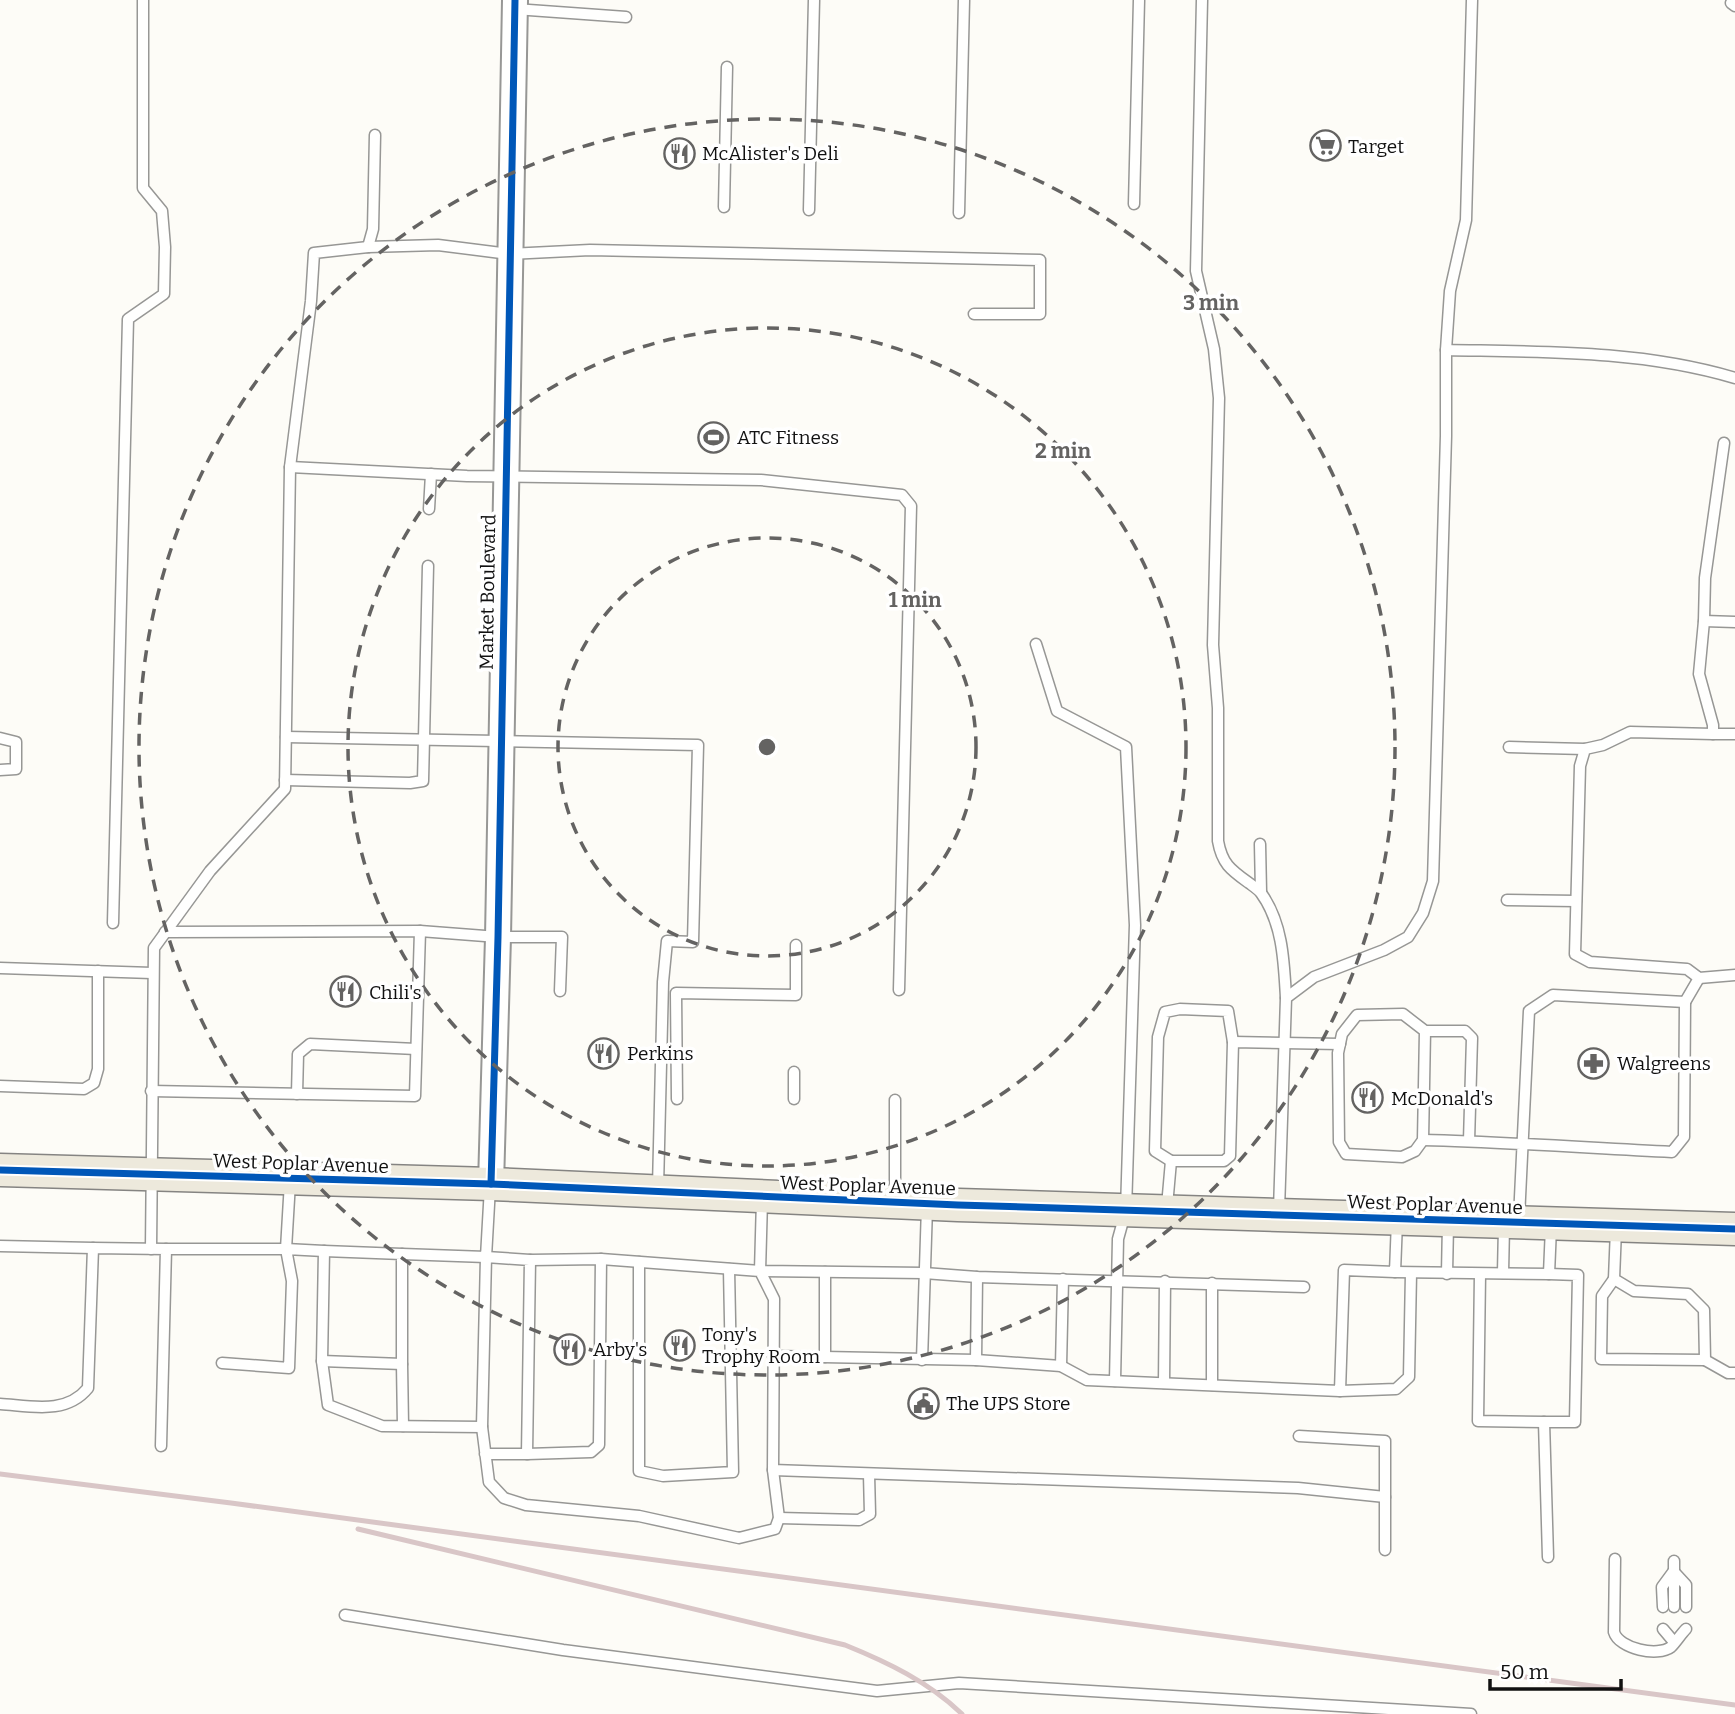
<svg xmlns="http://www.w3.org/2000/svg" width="1735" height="1714" font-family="Bitter,serif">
	<rect width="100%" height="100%" fill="#fdfcf7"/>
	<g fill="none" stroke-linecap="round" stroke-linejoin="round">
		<defs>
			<g id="service">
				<path d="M1202,0L1196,271L1214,349L1219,398L1213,645L1218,708V841C1222,864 1231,870 1249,883C1253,886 1258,889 1261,893C1283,923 1284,963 1286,998"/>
				<polyline points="1734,0 1731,3 1735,6"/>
				<polyline points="515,9 626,17"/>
				<polyline points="1134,204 1139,0"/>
				<polyline points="724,207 727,67"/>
				<polyline points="809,210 814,0"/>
				<polyline points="959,213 964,0"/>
				<polyline points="368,247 373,229 375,135"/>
				<path d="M1446,350C1543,352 1641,350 1735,378"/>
				<polyline points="1724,443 1705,578 1704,621 1699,674 1713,725 1713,734 1735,734"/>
				<polyline points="290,467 467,476 761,480 902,495 911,506 899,990"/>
				<polyline points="429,509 431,474"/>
				<polyline points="1704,621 1735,622"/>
				<polyline points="1036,644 1057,711 1126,747 1135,925 1126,1210 1118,1239 1115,1381"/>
				<polyline points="1713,734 1630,732 1603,745 1585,749 1580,766 1575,954 1590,962 1687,969 1699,978 1735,975"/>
				<polyline points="286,737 698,745 693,942 667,941 663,982 658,1187"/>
				<polyline points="0,738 16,742 16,769 0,770"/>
				<polyline points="1509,747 1585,749"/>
				<polyline points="285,780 410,783 423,781 428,566"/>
				<polyline points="1260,844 1261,892"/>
				<polyline points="1507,900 1576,901"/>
				<polyline points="113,923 128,319 164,294 165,247 162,211 143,188 143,0"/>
				<polyline points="165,932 420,931 498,937 562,937 560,991"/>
				<polyline points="0,968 152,973"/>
				<polyline points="1685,1002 1699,978"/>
				<polyline points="1425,1031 1423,1140 1415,1151 1402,1157 1346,1154 1339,1142 1338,1053 1342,1034 1357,1015 1403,1014 1425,1031 1465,1031 1472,1038 1469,1141"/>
				<polyline points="794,1072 794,1099"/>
				<polyline points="0,1086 84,1089 94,1083 98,1069 98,971"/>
				<polyline points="151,1091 415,1096 420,931"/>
				<polyline points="297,1094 298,1054 310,1044 416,1049"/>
				<polyline points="677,1099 676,993 796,995 796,945"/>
				<polyline points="895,1100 895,1197"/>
				<path d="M1423,1140C1506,1142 1589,1148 1672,1152L1684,1137L1685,1002L1553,995L1529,1011L1519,1218"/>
				<polyline points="1171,1161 1155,1151 1158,1037 1165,1012 1180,1009 1228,1011 1233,1042"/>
				<polyline points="762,1200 760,1271 924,1273 977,1277 1304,1287"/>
				<polyline points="1167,1206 1171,1161 1224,1161 1230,1156 1233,1042 1340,1044"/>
				<polyline points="1279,1210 1286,998 1314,977 1384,950 1408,937 1423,913 1433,881 1446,436 1446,350 1450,291 1466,220 1472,0"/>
				<polyline points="1616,1229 1614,1279 1634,1291 1688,1294 1704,1310 1705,1360 1728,1373 1735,1373"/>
				<polyline points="0,1246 93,1248"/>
				<polyline points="151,1249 154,948 210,871 285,789 290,467 311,301 314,253 368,247 438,245 509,254 590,250 1040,260 1040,314 974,314"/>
				<polyline points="166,1249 286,1249 290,1182"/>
				<polyline points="402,1254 486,1257 490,1187"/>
				<polyline points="530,1260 601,1259 760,1271 774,1299 773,1470 1298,1488 1385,1497"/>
				<polyline points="639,1262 639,1471 663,1476 733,1472 729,1269"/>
				<polyline points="825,1272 825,1357"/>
				<polyline points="1395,1272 1549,1274 1551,1227"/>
				<polyline points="1503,1273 1504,1226"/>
				<polyline points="1447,1274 1448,1224"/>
				<polyline points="1480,1274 1478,1421 1544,1422"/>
				<polyline points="1614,1279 1602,1296 1601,1359 1705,1360"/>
				<polyline points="1212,1283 1212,1385"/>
				<polyline points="773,1356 976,1360 1061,1366 1087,1380 1340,1391 1344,1270 1395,1272 1397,1221"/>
				<polyline points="922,1360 927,1207"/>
				<polyline points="976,1360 977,1277"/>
				<polyline points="322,1361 402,1364 402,1254 324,1251"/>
				<polyline points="222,1363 289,1368 292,1281 286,1249 324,1251 322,1361 328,1405 382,1426 482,1427"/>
				<polyline points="402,1364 403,1426"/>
				<polyline points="1061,1366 1063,1279"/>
				<polyline points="1164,1383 1165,1281"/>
				<polyline points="1340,1391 1396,1389 1409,1377 1411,1273"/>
				<path d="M0,1404C31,1406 66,1415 88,1388L93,1248L166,1249L161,1446"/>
				<polyline points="1299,1436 1385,1441 1385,1550"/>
				<polyline points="485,1454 527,1454 530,1260 486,1257 482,1427 489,1482 504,1498 526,1505 639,1516 739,1538 775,1529 779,1518 773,1470"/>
				<polyline points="527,1454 591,1452 599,1445 601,1259"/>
				<polyline points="779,1518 859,1520 870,1514 869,1474"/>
				<polyline points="1548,1557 1544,1422 1575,1422 1578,1275 1549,1274"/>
				<path d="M1615,1559L1614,1632C1619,1649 1658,1657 1671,1647C1676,1642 1681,1634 1686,1629"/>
				<polyline points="1674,1561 1674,1607"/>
				<polyline points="1674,1572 1686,1585 1686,1607"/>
				<polyline points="1663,1607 1662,1587 1673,1572"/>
				<polyline points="345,1615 563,1650 877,1691 959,1683 1471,1714"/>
				<polyline points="1663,1629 1674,1642"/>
			</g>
			<polyline id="tertiary" points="491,1184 498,937 515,0"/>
			<polyline id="primary" points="0,1170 491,1184 958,1205 1735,1229"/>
		</defs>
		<use href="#service" stroke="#979795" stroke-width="13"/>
		<use href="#tertiary" stroke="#979795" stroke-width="28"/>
		<use href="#primary" stroke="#858482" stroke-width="35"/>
		<use href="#service" stroke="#fffffe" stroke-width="10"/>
		<use href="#tertiary" stroke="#fffffe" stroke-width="24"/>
		<use href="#primary" stroke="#ede9dc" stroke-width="32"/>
		<g stroke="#d9c6c7" stroke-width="5">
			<polyline points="0,1474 231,1503 1735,1705"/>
			<path d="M358,1529L845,1645C887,1662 929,1682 962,1714"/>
		</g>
		<defs>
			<g id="cycleway">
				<polyline points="0,1170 491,1184 958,1205 1735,1229"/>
				<polyline points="491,1184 498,937 515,0"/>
			</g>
		</defs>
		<use href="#cycleway" stroke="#fff" stroke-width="11"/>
		<use href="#cycleway" stroke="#0057b8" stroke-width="7"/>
	</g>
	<g fill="none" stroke="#646362" stroke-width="3.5" stroke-dasharray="12 9">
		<circle cx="767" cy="747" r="209"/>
		<circle cx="767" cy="747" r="419"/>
		<circle cx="767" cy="747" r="628"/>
	</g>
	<defs>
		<symbol id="supermarket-ring" viewBox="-11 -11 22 22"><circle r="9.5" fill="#fff" stroke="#646362" stroke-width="1.5"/><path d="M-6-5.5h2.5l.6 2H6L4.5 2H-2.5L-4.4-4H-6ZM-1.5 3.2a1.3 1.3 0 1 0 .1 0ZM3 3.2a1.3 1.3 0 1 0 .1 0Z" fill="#646362"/></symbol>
		<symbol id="restaurant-ring" viewBox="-11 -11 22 22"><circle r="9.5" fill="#fff" stroke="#646362" stroke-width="1.5"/><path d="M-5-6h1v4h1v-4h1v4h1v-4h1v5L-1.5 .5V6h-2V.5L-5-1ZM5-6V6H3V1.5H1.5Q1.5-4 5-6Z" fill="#646362"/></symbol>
		<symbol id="stadium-ring" viewBox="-11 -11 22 22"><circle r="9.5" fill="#fff" stroke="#646362" stroke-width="1.5"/><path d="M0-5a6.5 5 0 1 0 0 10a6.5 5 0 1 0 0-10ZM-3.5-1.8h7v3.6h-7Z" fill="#646362"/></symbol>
		<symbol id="pharmacy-ring" viewBox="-11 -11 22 22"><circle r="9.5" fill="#fff" stroke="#646362" stroke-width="1.5"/><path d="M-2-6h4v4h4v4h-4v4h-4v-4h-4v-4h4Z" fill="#646362"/></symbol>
		<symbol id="civic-ring" viewBox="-11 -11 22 22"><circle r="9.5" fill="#fff" stroke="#646362" stroke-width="1.5"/><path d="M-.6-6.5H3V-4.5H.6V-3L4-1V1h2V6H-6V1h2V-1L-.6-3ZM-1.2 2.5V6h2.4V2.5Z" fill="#646362"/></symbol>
	</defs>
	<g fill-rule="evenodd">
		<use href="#supermarket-ring" x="1308" y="128" width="35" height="35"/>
		<use href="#restaurant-ring" x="662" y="136" width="35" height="35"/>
		<use href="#stadium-ring" x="696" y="420" width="35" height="35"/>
		<use href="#restaurant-ring" x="328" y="974" width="35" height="35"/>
		<use href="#restaurant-ring" x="586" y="1036" width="35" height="35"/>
		<use href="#pharmacy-ring" x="1576" y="1046" width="35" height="35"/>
		<use href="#restaurant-ring" x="1350" y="1080" width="35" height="35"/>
		<use href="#restaurant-ring" x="662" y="1328" width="35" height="35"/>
		<use href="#restaurant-ring" x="552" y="1332" width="35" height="35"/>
		<use href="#civic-ring" x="906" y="1386" width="35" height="35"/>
	</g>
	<g text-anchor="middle" stroke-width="7" stroke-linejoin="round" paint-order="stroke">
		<g font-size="19" fill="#111" stroke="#fff" text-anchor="start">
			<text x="1348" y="153">Target</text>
			<text x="702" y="160">McAlister's Deli</text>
			<text x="737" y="444">ATC Fitness</text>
			<text x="369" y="999">Chili's</text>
			<text x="627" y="1060">Perkins</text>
			<text x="1617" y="1070">Walgreens</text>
			<text x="1391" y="1105">McDonald's</text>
			<text x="702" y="1341">Tony's<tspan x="702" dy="22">Trophy Room</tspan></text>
			<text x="593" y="1356">Arby's</text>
			<text x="946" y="1410">The UPS Store</text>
		</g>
		<g font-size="19" fill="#111" stroke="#fff">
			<text transform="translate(487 592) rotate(-89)" y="7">Market Boulevard</text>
			<text transform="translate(301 1163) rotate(2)" y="7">West Poplar Avenue</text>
			<text transform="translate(868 1185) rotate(2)" y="7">West Poplar Avenue</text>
			<text transform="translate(1435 1204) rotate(2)" y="7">West Poplar Avenue</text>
		</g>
	</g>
	<circle cx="767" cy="747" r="10" fill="#646362" stroke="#fff" stroke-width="3.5"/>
	<g font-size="21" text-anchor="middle" font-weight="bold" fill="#646362" stroke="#fff" stroke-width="7" stroke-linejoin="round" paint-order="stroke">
		<text x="1211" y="310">3 min</text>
		<text x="1063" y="458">2 min</text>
		<text x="915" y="607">1 min</text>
	</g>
	<path d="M1490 1679v10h131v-10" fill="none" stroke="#111111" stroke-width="3.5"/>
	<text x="1500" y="1679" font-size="21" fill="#111111" stroke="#ffffff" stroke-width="5" paint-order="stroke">50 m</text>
</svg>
